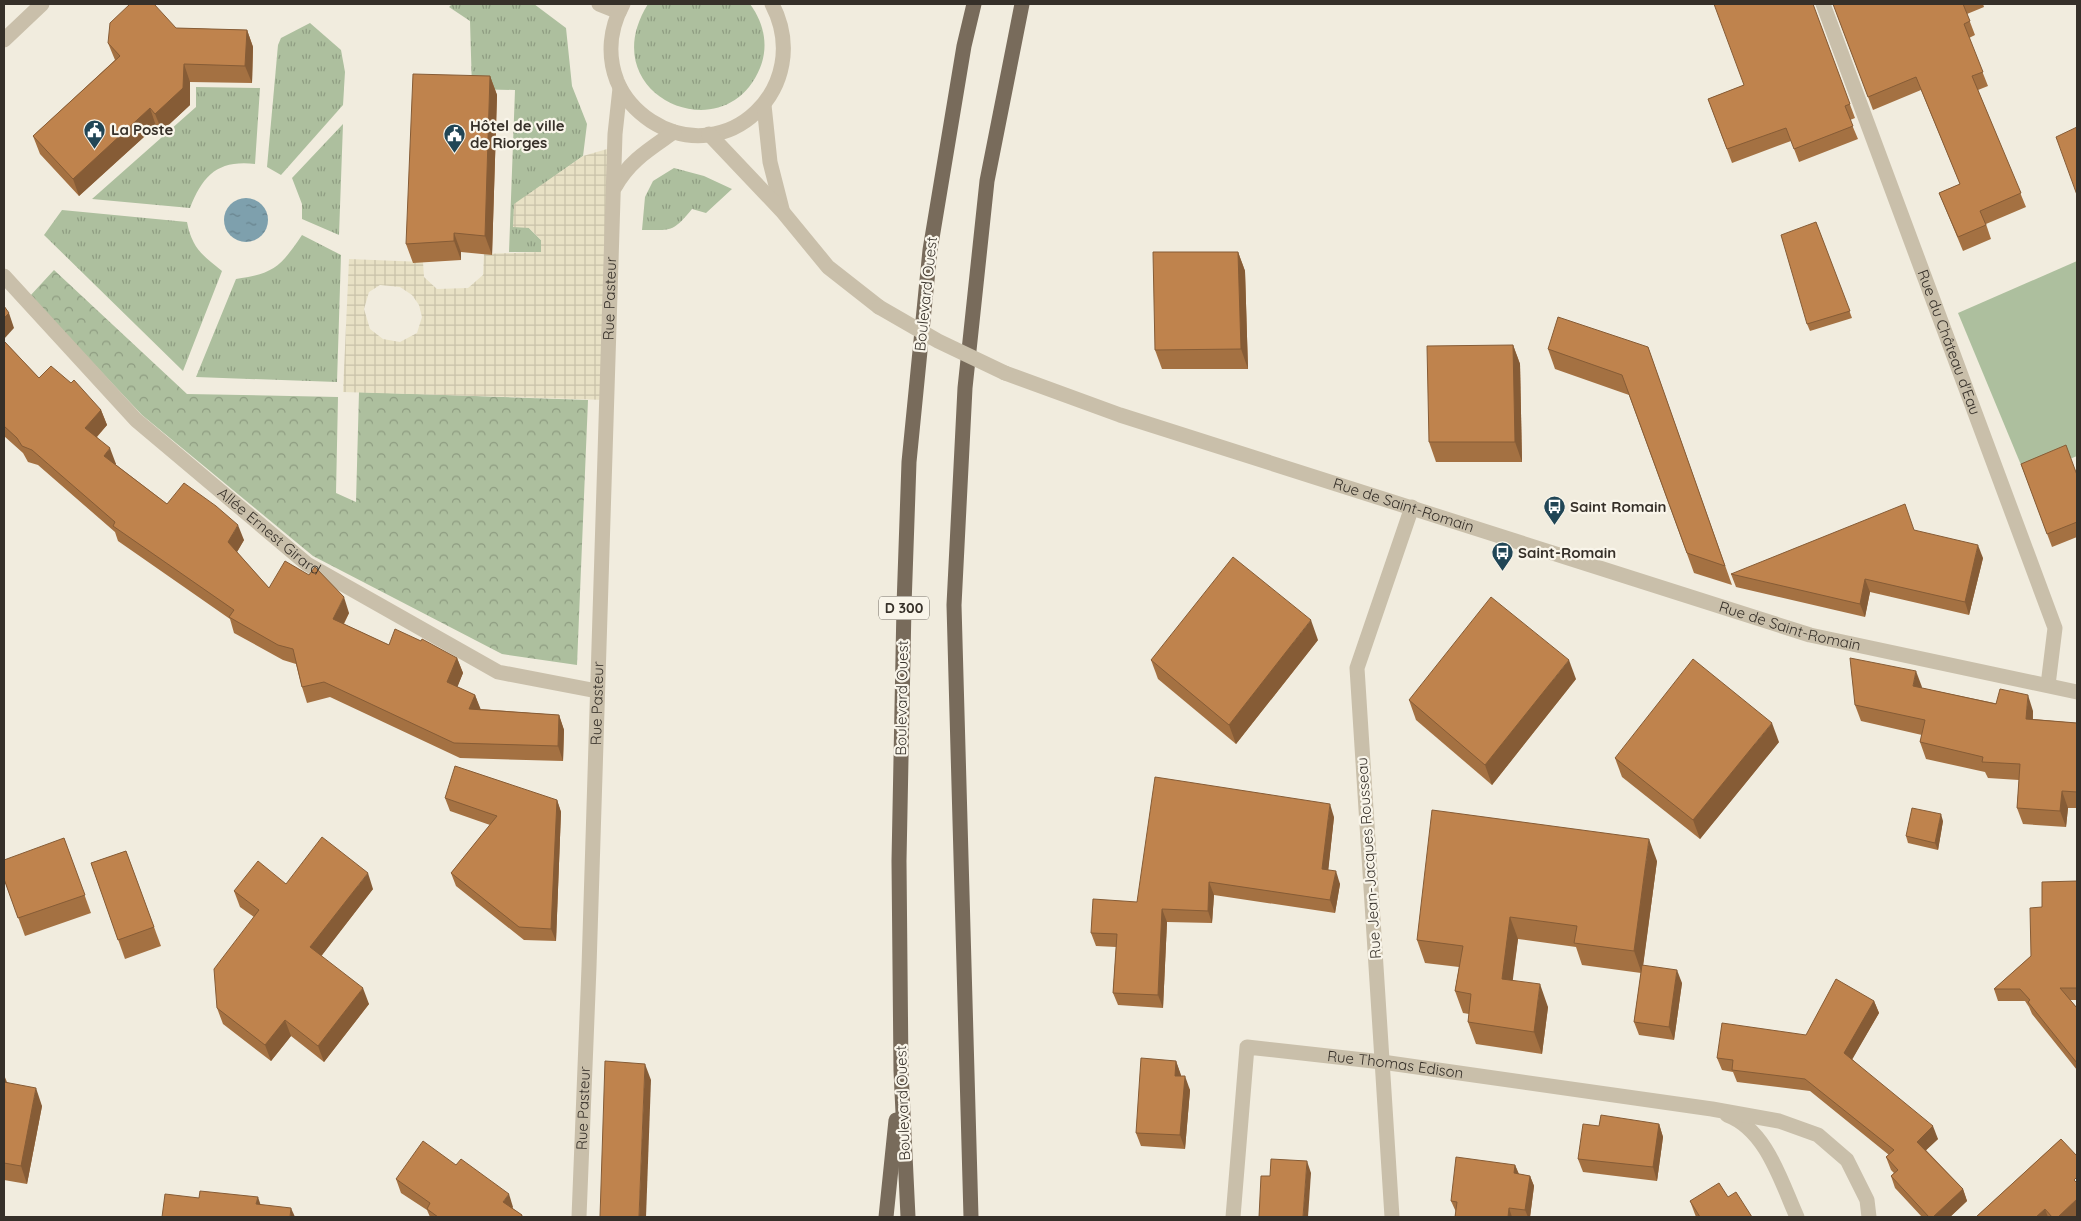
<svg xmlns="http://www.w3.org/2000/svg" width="2081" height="1221" font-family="Quicksand,sans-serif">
	<defs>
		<pattern id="grass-tufts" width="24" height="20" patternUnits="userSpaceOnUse" patternTransform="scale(1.25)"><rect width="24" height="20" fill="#adbf9e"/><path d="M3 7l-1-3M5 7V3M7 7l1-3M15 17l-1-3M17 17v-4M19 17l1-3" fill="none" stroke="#8e9c81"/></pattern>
		<pattern id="forest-crowns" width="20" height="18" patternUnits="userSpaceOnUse" patternTransform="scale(1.25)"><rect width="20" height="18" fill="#adbf9e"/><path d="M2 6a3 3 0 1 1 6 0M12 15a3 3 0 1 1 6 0" fill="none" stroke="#8e9c81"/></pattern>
		<pattern id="plaza-grid" width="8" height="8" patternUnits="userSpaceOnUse" patternTransform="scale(1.25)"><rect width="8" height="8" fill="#e8e1c5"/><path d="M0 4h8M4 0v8" fill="none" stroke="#c8c1a9"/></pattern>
		<pattern id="water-ripples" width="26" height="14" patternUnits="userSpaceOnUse" patternTransform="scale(1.25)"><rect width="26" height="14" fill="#7ea0ad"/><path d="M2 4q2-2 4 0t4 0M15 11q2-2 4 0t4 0" fill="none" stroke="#68838d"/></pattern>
	</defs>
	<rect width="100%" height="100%" fill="#f1ecde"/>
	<g fill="url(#grass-tufts)">
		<polygon points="452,4 534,4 566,28 572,86 587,124 583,156 514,205 529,228 541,240 541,252 509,252 515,90 472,89 470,21 449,7"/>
		<path d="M648,4H750C764,23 769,46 760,68C725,154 591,95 648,4Z"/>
		<polygon points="310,23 341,50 345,72 343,105 281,175 267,167 278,45 281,38"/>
		<path d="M196,87L260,88L255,164C218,160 203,175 190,208L92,199L196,107Z"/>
		<polygon points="343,124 339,235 302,219 302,204 292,178"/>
		<path d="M674,168L704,176L732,189L706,213L692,209C672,233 672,230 642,230L645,197L653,181Z"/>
		<path d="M62,210L187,222C192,248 202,255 222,271L183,371L44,235Z"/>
		<path d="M302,235L341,255L337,382L196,377L236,279C274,274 281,266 302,235Z"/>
	</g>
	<polygon fill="url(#forest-crowns)" points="54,270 187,394 338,397 336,493 356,502 359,392 588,400 577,665 502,654 313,556 142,415 30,296"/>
	<polygon fill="#adbf9e" points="2077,261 2077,456 2026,477 1958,313"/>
	<path fill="url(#plaza-grid)" fill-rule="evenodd" d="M614,147L606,400L343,392L349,259L423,262L424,277L437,289L468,288L483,275L484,254L541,252V240L529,228L513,227L514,204L583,156ZM380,285L400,287L412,295L419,305L422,317L417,333L400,342L383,339L370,329L364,309L369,292Z"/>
	<circle fill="url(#water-ripples)" cx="246" cy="220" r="22"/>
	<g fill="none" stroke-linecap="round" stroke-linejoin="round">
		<g stroke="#c9bfaa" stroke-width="15">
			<polyline points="599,4 619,12"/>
			<path d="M623,4C610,28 607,55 617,81C624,98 636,111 651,121C727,170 815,87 772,4"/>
			<path id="s1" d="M1823,4L2055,628L2048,685"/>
			<polyline points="4,40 42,4"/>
			<polyline points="764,105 770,162 782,209"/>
			<polyline points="709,134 782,211 828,267 879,307"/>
			<path d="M615,187C629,161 650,149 674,132"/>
			<path id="s2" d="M4,276L136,420L307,564L498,672L597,691"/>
			<path id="s3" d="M1005,373L1120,415L1810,635L2077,692"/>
			<path d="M1727,1115C1767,1130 1781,1182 1797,1217"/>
			<path id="s4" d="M579,1217L589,967L615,134L620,88"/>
			<path id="s5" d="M1233,1217L1247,1047L1382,1062L1712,1109L1779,1121L1818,1135L1847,1160L1867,1200L1869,1217"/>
			<polyline points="1392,1217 1357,668 1412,507"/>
		</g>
		<g stroke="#786b5b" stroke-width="15">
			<polyline points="886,1217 896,1120"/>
			<polyline points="908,1217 901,1071 899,861 904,606 909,462 930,250 964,46 974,4"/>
			<polyline points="971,1217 954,605 965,388 987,181 1022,4"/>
		</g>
		<polyline stroke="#c9bfaa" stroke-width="15" points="879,307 938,341 1005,373"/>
	</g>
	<g fill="#a47142">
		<polygon points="1833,4 1983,4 1984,7 1967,14 1975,35 1969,38 1988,86 1978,90 2026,207 1986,224 1991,239 1963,251 1939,193 1960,184 1921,90 1873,110"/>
		<polygon points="1814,7 1855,118 1850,120 1858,139 1799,162 1791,141 1732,163 1708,99 1744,85"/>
		<polygon points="176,28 247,30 253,47 252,83 190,82 190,105 162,131 156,126 79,196 40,154 33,136 115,60 108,43"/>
		<polygon points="490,76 497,95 492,255 461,252 461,260 413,263 406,244"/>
		<polygon points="1816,222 1852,318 1810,331 1807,324"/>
		<polygon points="1238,252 1245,271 1248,369 1162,369 1155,350"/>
		<polygon points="4,341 39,378 101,410 107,425 97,437 116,464 115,464 167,504 244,540 237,552 269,588 349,613 344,624 389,645 457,658 463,673 457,687 475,695 480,709 559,715 564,730 563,761 460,758 330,697 307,703 302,687 296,664 283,660 234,633 230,619 118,541 115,532 38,465 28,462 23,453 4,436"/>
		<polygon points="1513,345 1520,364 1522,462 1436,462 1429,442"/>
		<polygon points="1648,347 1732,585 1694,573 1629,395 1555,369 1548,349"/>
		<polygon points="2021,464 2077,475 2077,537 2052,547"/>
		<polygon points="1914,530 1983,558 1969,615 1870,592 1865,617 1736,587 1731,574"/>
		<polygon points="1318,640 1236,744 1158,679 1151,660"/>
		<polygon points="1576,679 1492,785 1416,720 1409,700"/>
		<polygon points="1922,688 2033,711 2033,719 2077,723 2077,808 2068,808 2066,827 2023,824 2017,808 2019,780 1988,778 1985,772 1926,759 1920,742 1922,735 1861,721 1855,705"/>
		<polygon points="1779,742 1700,839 1622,777 1615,758"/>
		<polygon points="445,798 557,800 561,812 556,941 524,940 456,886 451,873 490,825 450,811"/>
		<polygon points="1334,817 1328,870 1340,884 1335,913 1214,895 1212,923 1167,922 1163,1008 1118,1005 1113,993 1116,947 1096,946 1091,933 1137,902"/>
		<polygon points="1943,821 1938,850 1908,843 1906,836"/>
		<polygon points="64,838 91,913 25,936 4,879"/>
		<polygon points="126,851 161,946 125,959 91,863"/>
		<polygon points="1657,861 1643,965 1682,983 1674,1040 1639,1035 1634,1022 1641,973 1582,965 1576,947 1518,939 1512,981 1548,1007 1542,1054 1476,1044 1468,1022 1469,1014 1463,1013 1455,991 1459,967 1425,963 1417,940"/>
		<polygon points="2077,881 2077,1000 2070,1000 2077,1008 2077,1070 2032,1014 2029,1007 2025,1001 1998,1001 1994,989 2031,956 2042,907"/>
		<polygon points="286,884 373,889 321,956 369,1004 324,1062 291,1036 271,1061 223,1024 217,1008 254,917 240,907 234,891"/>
		<polygon points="1874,1001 1879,1013 1852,1059 1938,1139 1926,1150 1963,1189 1967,1201 1950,1217 1922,1217 1895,1188 1891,1176 1894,1173 1891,1170 1886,1157 1889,1155 1810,1091 1737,1082 1733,1072 1722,1070 1717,1058 1806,1035"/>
		<polygon points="1176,1061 1181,1076 1190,1090 1185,1149 1141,1146 1136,1133"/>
		<polygon points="4,1075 7,1082 42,1106 27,1184 4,1180"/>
		<polygon points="1659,1124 1663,1137 1657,1181 1583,1172 1578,1159 1599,1126"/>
		<polygon points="2061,1139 2075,1217 1976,1217"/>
		<polygon points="1515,1165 1519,1174 1530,1176 1534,1186 1530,1217 1455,1217 1456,1212 1451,1201"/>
		<polygon points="396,1179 513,1207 512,1208 522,1215 523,1217 430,1217 427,1210 401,1193"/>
		<polygon points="1728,1197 1752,1217 1696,1217 1690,1201"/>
	</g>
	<g fill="#865c36">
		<polygon points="247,30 253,47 252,83 245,66"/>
		<polygon points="184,64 190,82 190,105 162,131 155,114"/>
		<polygon points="490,76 497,95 492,255 485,236"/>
		<polygon points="150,108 156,126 79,196 73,179"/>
		<polygon points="454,233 461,252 461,260 454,241"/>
		<polygon points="1238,252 1245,271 1248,369 1241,349"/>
		<polygon points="9,313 14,328 4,339 4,318"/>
		<polygon points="1513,345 1520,364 1522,462 1515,442"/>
		<polygon points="101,410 107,425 91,443 85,428"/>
		<polygon points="110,448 116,464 110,471 104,456"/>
		<polygon points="238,525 244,540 234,557 228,542"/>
		<polygon points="1978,545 1983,558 1969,615 1965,602"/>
		<polygon points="1865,579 1870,592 1865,617 1860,604"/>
		<polygon points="344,597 349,613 338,634 333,619"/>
		<polygon points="1311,620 1318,640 1236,744 1229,725"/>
		<polygon points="457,658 463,673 453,698 447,682"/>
		<polygon points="1569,660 1576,679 1492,785 1485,765"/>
		<polygon points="1916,671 1922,687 1919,702 1913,686"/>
		<polygon points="475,695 481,710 469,709"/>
		<polygon points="2028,695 2033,711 2032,735 2026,719"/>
		<polygon points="559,715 564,730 563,761 558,746"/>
		<polygon points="1772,723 1779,742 1700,839 1693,820"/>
		<polygon points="2062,791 2068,808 2066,827 2060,811"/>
		<polygon points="557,800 561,812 556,941 551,929"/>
		<polygon points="1330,804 1334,817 1327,882 1322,869"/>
		<polygon points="1941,814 1943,821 1938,850 1935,843"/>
		<polygon points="1649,839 1657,861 1642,974 1634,951"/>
		<polygon points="1336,871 1340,884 1335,913 1330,900"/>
		<polygon points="368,873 373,889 316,963 310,947"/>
		<polygon points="1209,882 1214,895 1212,923 1208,911"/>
		<polygon points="1162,909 1167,922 1163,1008 1158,995"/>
		<polygon points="1510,917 1518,939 1510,1002 1502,979"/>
		<polygon points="1677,970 1682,983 1674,1040 1669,1027"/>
		<polygon points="1540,984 1548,1007 1542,1054 1534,1032"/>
		<polygon points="363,988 369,1004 324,1062 318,1046"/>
		<polygon points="1874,1001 1879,1013 1849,1065 1844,1053"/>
		<polygon points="285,1020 291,1036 271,1061 265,1045"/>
		<polygon points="1176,1061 1181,1075 1180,1089 1175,1076"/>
		<polygon points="645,1064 651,1080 646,1217 639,1217"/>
		<polygon points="4,1075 7,1085 4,1097"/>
		<polygon points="1185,1076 1190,1090 1185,1149 1180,1135"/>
		<polygon points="36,1088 42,1106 27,1184 21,1166"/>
		<polygon points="1659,1124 1663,1137 1657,1181 1653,1167"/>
		<polygon points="1933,1126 1938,1139 1922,1154 1917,1142"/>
		<polygon points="1307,1161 1311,1173 1308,1217 1303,1217"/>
		<polygon points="1515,1165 1519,1175 1514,1173"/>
		<polygon points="1530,1176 1534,1186 1530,1217 1528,1217 1525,1210"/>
		<polygon points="1963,1189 1967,1201 1950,1217 1933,1217"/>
		<polygon points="509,1194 513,1207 507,1215 503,1202"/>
		<polygon points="258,1197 264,1215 256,1204"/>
		<polygon points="2077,1199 2077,1216 2075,1217 2058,1217"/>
		<polygon points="291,1208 295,1217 290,1217"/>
		<polygon points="1509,1208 1512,1217 1508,1217"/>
		<polygon points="2045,1209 2048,1217 2036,1217"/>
	</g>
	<g fill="#bf834d" stroke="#865c36">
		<polygon points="130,4 154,4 176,28 247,30 245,66 184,64 183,88 155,114 150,108 73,179 33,136 120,56 108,43 110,23"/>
		<polygon points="1714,4 1813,4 1850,104 1845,106 1853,126 1794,149 1786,128 1727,149 1708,99 1744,85"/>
		<polygon points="1833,4 1963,4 1970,21 1964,24 1983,72 1972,76 2021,193 1980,211 1986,225 1958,237 1939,193 1960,184 1916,77 1868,97"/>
		<polygon points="413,74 490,76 485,236 454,233 454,241 406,244"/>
		<polygon points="2077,127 2077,195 2056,137"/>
		<polygon points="1816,222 1850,311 1807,324 1781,235"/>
		<polygon points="1153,252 1238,252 1241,349 1155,350"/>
		<polygon points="4,306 9,313 4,318"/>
		<polygon points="1558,317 1648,347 1725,566 1687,553 1622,375 1548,349"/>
		<polygon points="4,341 39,378 51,366 71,383 74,380 101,410 85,428 110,448 104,456 167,504 184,483 216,506 238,525 228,542 269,588 285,561 309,575 315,567 344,597 333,619 389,645 395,629 421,641 422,639 457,658 447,682 475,695 469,709 559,715 558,746 454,743 324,682 302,687 293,649 278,645 229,617 234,610 113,526 115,522 32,450 22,446 17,438 4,426"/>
		<polygon points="1513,345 1515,442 1429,442 1427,346"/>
		<polygon points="2066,445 2077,475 2077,522 2047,534 2021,464"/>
		<polygon points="1905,504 1914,530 1978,545 1965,602 1865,579 1860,604 1731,574"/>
		<polygon points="1233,557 1311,620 1229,725 1151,660"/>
		<polygon points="1491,597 1569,660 1485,765 1409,700"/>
		<polygon points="1850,658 1916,671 1913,686 1996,704 2000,689 2028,695 2026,719 2077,723 2077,792 2062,791 2060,811 2017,808 2020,764 1982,762 1983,757 1920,742 1925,720 1855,705"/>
		<polygon points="1693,659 1772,723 1693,820 1615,758"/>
		<polygon points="455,766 557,800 551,929 519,927 451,873 497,816 445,798"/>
		<polygon points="1155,777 1330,804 1322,869 1336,871 1330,900 1209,882 1208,911 1162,909 1158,995 1113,993 1117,934 1091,933 1093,899 1137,902"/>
		<polygon points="1912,808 1941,814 1935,843 1906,836"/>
		<polygon points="1432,810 1649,839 1634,951 1574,943 1577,926 1510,917 1502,979 1540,984 1534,1032 1468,1022 1471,994 1455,991 1463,946 1417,940"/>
		<polygon points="322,837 368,873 310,947 363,988 318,1046 285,1020 265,1045 217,1008 214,969 259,910 234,891 258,861 286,884"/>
		<polygon points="64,838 85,895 18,918 4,879 4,860"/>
		<polygon points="126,851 154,927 118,940 91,863"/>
		<polygon points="2077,881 2077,988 2060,988 2077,1008 2077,1063 2028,1002 2030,1000 2020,989 1994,989 2031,956 2030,908 2042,907 2042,882"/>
		<polygon points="1642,965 1677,970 1669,1027 1634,1022"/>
		<polygon points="1836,979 1874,1001 1844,1053 1933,1126 1917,1142 1963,1189 1933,1217 1929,1217 1891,1176 1898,1170 1886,1157 1894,1150 1805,1079 1732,1070 1733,1060 1717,1058 1722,1023 1806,1035"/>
		<polygon points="1141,1058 1176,1061 1175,1076 1185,1076 1180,1135 1136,1133"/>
		<polygon points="605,1061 645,1064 639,1217 600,1217"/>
		<polygon points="4,1082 36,1088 21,1166 4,1163"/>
		<polygon points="1601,1115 1659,1124 1653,1167 1578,1159 1583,1124 1599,1126"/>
		<polygon points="2061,1139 2077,1156 2077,1177 2074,1180 2077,1183 2077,1199 2058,1217 2052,1217 2045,1209 2036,1217 1976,1217"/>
		<polygon points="423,1141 456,1165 461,1159 509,1194 503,1202 522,1215 521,1217 438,1217 427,1209 430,1203 396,1179"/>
		<polygon points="1456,1157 1515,1165 1514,1173 1530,1176 1525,1210 1509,1208 1508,1217 1455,1217 1457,1202 1451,1201"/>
		<polygon points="1271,1159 1307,1161 1303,1217 1259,1217 1261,1176 1270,1176"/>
		<polygon points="1719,1183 1728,1197 1736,1192 1752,1217 1700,1217 1690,1201"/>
		<polygon points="200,1191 258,1197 256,1204 291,1208 290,1217 162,1217 165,1194 199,1198"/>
	</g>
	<defs>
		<symbol id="civic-pin" viewBox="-11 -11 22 30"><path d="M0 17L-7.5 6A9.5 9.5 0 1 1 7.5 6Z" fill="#214656" stroke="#f9f5ea"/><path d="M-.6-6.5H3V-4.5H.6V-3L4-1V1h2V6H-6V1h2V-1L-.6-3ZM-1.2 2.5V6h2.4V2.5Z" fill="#fff"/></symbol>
		<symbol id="bus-pin" viewBox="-11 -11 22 30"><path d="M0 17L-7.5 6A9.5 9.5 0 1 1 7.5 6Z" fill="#214656" stroke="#f9f5ea"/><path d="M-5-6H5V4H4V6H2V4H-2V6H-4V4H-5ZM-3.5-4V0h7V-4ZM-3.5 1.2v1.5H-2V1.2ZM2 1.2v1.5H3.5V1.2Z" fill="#fff"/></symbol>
	</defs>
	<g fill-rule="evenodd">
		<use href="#civic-pin" x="82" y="118" width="25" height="34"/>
		<use href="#civic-pin" x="442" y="122" width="25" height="34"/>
		<use href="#bus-pin" x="1542" y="494" width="25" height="34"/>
		<use href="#bus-pin" x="1490" y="540" width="25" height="34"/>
	</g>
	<g text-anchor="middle" stroke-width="4.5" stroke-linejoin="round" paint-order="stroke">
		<rect fill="#f9f5ea" stroke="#706b63" stroke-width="1" x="879" y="596.5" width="50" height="23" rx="4"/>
		<g font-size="14" font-weight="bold" fill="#363029">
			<text x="904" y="613">D 300</text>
		</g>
		<g font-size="15" font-weight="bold" fill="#363029" stroke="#f9f5ea" text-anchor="start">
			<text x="470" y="131">Hôtel de ville<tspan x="470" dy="17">de Riorges</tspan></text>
			<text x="111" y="135">La Poste</text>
			<text x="1570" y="512">Saint Romain</text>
			<text x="1518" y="558">Saint-Romain</text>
		</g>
		<g font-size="15" fill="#363029" stroke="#f9f5ea">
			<text transform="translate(926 294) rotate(-84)" y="5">Boulevard Ouest</text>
			<text dy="5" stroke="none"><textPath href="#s4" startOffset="919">Rue Pasteur</textPath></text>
			<text dy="5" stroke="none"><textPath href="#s1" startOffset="361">Rue du Château d'Eau</textPath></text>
			<text dy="5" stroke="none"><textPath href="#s3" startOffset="420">Rue de Saint-Romain</textPath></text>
			<text dy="5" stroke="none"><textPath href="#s2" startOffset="369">Allée Ernest Girard</textPath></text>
			<text dy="5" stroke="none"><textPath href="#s3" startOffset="825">Rue de Saint-Romain</textPath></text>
			<text transform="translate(902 698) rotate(-89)" y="5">Boulevard Ouest</text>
			<text dy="5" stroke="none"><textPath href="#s4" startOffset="514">Rue Pasteur</textPath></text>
			<text transform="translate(1369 858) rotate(-94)" y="5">Rue Jean-Jacques Rousseau</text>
			<text dy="5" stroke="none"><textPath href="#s5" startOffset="320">Rue Thomas Edison</textPath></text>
			<text transform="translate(903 1103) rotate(-92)" y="5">Boulevard Ouest</text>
			<text dy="5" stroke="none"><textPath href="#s4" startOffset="109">Rue Pasteur</textPath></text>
		</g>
	</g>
	<rect width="2081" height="1221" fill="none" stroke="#363029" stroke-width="10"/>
</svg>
